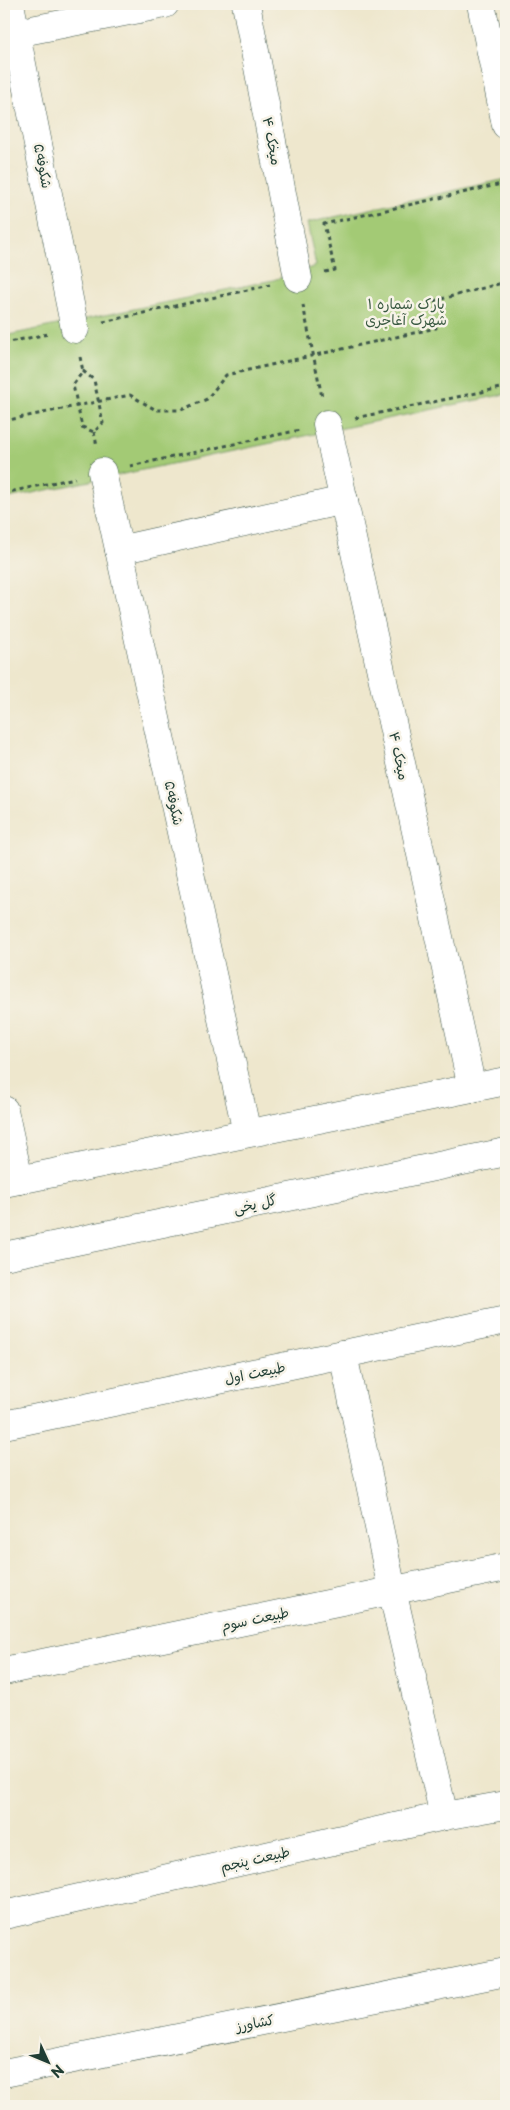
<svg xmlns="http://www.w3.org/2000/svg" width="510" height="2110" font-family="'Playpen Sans','Playpen Sans Arabic',sans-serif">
	<rect width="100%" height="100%" fill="#f7f3e8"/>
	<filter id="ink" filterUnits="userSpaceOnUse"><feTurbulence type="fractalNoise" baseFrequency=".02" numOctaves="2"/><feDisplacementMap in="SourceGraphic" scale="10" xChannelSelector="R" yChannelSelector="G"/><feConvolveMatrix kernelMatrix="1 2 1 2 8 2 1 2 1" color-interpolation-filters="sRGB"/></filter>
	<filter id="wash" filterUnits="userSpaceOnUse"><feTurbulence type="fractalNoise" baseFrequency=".0096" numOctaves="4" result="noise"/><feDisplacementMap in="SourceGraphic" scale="20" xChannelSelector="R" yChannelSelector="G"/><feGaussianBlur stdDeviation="1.12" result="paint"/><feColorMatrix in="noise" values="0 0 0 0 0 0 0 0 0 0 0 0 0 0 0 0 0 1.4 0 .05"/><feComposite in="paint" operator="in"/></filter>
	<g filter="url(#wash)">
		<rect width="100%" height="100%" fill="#eee7cd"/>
		<polygon fill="#a3ca75" stroke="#618454" points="506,179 506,394 4,499 4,336 273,280 316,266 307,223"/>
	</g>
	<g filter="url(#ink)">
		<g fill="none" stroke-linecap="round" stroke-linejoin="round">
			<defs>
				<g id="minor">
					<polyline points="10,4 75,329"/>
					<polyline points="246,4 298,278"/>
					<polyline points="481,4 506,125"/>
					<polyline points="16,33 165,4"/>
					<polyline points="327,424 472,1088"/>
					<polyline points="102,472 247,1133"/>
					<polyline points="119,550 344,500"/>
					<polyline points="4,1110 19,1180"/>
					<polyline points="343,1354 392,1590 444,1816"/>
					<polyline points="4,1425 506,1320"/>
					<polyline points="4,1671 506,1567"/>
					<polyline points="4,1915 444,1816 506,1805"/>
					<polyline points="4,2073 506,1972"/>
				</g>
				<g id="tertiary">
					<polyline points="4,1183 506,1081"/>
					<polyline points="4,1256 506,1152"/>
				</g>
			</defs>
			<use href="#minor" stroke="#3e564b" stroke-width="29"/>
			<use href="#tertiary" stroke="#3e564b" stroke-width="29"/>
			<g stroke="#3e564b" stroke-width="3" stroke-dasharray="4 4" stroke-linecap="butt">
				<polyline points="325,272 335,270 324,224 506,183"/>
				<polyline points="303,305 322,397"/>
				<polyline points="103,322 270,285"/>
				<polyline points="4,343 48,334"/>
				<polyline points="80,357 83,371"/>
				<polygon points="83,371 94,380 103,423 94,432 82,427 73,385"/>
				<polyline points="355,418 506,387"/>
				<polyline points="4,421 130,395 156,410 181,410 207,399 226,375 436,328 430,302 506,282"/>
				<polyline points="94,432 97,446"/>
				<polyline points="130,466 300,430"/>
				<polyline points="4,493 75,478"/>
			</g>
			<use href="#minor" stroke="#fff" stroke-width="28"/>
			<use href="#tertiary" stroke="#fff" stroke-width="28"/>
		</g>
	</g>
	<g text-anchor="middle" stroke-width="5" stroke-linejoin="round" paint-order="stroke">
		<g font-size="14" fill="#1f3d34" stroke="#f7f3e8">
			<text transform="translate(272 141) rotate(79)" y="5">میخک ۴</text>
			<text transform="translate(43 166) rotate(79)" y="5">شکوفه۵</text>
			<text transform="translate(399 756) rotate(78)" y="5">میخک ۴</text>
			<text transform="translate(174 803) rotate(78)" y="5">شکوفه۵</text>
			<text transform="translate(255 1204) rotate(-12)" y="5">گل یخی</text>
			<text transform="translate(255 1373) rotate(-12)" y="5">طبیعت اول</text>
			<text transform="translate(255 1619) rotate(-12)" y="5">طبیعت سوم</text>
			<text transform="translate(255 1859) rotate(-13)" y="5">طبیعت پنجم</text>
			<text transform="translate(255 2023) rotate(-11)" y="5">کشاورز</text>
		</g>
		<g font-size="14" fill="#395941" stroke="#f7f3e8">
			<text x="406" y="309">پارک شماره ۱<tspan x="406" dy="16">شهرک آغاجری</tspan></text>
		</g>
	</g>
	<rect width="510" height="2110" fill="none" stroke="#f7f3e8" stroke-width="20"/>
	<g transform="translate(48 2062) rotate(134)" stroke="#f7f3e8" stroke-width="4" paint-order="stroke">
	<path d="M0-4L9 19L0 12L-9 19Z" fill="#1f3d34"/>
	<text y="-8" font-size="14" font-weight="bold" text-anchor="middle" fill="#1f3d34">N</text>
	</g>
</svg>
